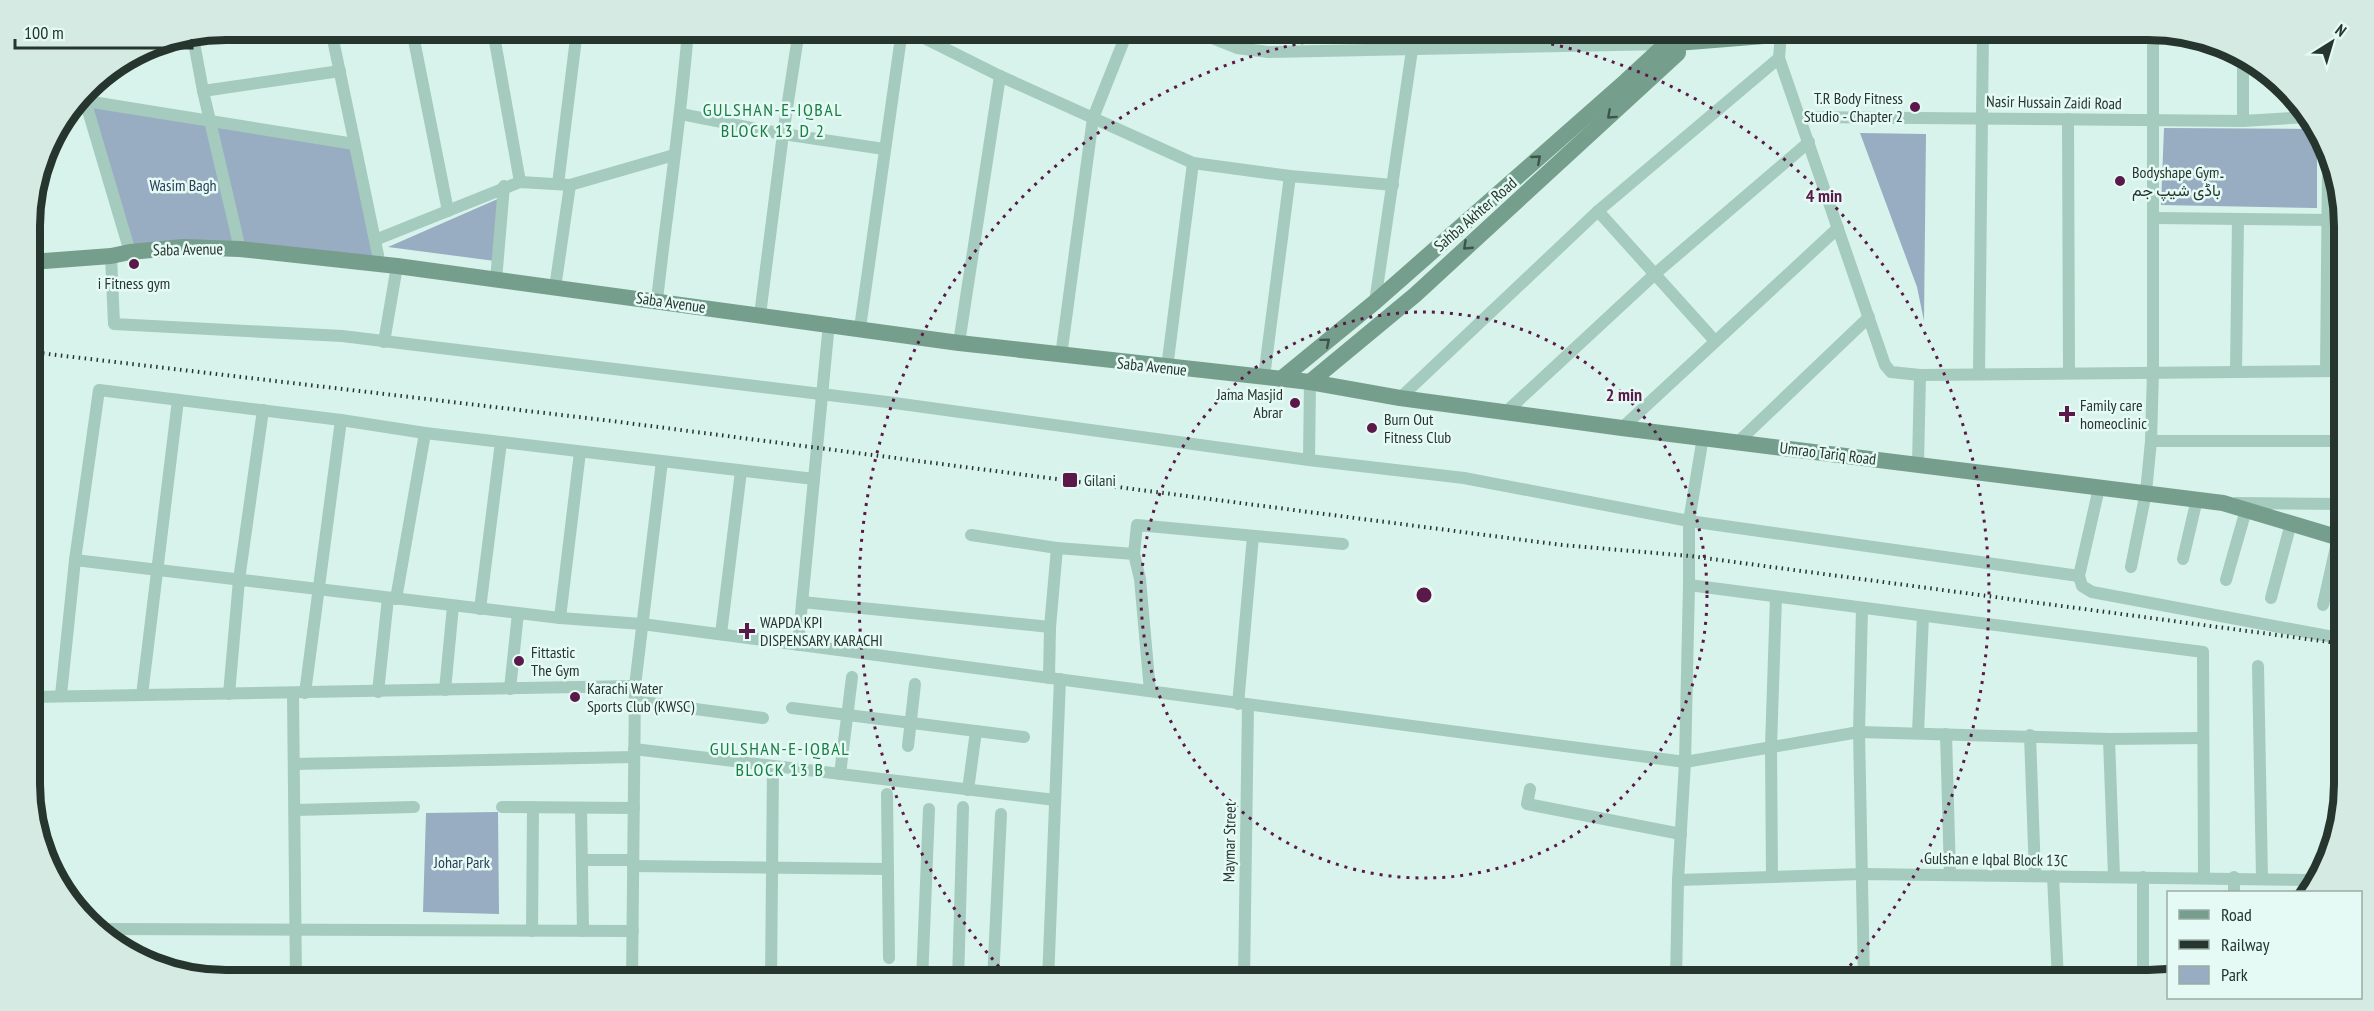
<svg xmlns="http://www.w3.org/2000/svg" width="2374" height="1011" font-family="'PT Sans Narrow',Vazirmatn,sans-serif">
	<rect width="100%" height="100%" fill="#d8f3eb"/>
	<g fill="#98acc2">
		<polygon points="91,106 354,144 377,264 134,251"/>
		<polygon points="2164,128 2312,129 2317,141 2317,208 2161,205"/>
		<polygon points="1860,133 1926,134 1924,321 1917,287"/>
		<polygon points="500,198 495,261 388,247"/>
		<polygon points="498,812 499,914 423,912 426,813"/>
	</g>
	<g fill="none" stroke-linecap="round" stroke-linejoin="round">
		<g stroke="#a4cbbd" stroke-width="12">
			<polyline points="331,30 378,255 377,264"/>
			<polyline points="412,30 448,211"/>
			<polyline points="493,30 520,182"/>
			<polyline points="908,30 1000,76 1193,163 1290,176 1393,185"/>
			<polyline points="1192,30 1237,48 1268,52 1667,44"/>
			<polyline points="1244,30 1276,33 1420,30"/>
			<polyline points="1781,33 1779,58 1885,365 1891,372 1920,375 2343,371"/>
			<polyline points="193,37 203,91 240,249"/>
			<polyline points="2243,60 2243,121"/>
			<polyline points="203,91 340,71"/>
			<polyline points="84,97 130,252"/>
			<polyline points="86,101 354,144"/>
			<polyline points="681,114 783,134 884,149"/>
			<polyline points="1800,117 2243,121 2308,117"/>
			<polyline points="2068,119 2069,373"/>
			<polyline points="41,174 42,168"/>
			<polyline points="558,184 577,30"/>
			<polyline points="1598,211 1715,341"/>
			<polyline points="2154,218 2327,220"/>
			<polyline points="375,240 520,182 570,185 674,155"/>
			<polyline points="111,256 114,324 342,336 887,402 1309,460 1464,478 1689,521 2079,576"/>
			<polyline points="496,280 504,186"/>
			<polyline points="555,288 570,185"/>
			<path d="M657,300C667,210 681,120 688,30"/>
			<polyline points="1375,302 1412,50"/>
			<polyline points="760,315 783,134 799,30"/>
			<polyline points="860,328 902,30"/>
			<polyline points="384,342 397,266"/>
			<polyline points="959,343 1000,76"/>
			<polyline points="1061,356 1093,118 1128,30"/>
			<polyline points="1167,368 1193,163"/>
			<polyline points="2326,371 2328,166"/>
			<polyline points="2236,372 2238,219"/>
			<polyline points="1979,373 1983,30"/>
			<polyline points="1264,377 1290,176"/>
			<polyline points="1400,398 1598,211 1779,58"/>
			<polyline points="1506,412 1656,273 1809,142"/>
			<polyline points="1622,428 1838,228"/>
			<polyline points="2151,441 2343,441"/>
			<polyline points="1738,442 1869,317"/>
			<polyline points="1309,460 1310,382"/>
			<polyline points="1918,464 1920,375"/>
			<polyline points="2099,488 2079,576 2082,586 2092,592 2344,639"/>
			<polyline points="2236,503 2343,504"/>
			<polyline points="971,535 1057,548 1134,554"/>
			<polyline points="2183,559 2197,499"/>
			<polyline points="75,560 560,618 642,624 1685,762 1859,732 2109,739 2202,738"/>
			<polyline points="2131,567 2146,492 2151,441 2153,372 2153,31"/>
			<polyline points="2226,580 2246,510"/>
			<polyline points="1689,585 2203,652 2204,878"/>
			<polyline points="2271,598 2291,523"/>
			<polyline points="396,599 425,433"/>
			<polyline points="802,602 1050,627"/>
			<polyline points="2323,605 2338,538"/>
			<polyline points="1862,608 1859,732 1864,981"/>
			<polyline points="480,609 501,442"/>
			<polyline points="560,618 580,452"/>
			<polyline points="721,634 741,471"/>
			<polyline points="798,645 829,323"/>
			<polyline points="2258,666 2262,878"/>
			<polyline points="1049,678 1050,627 1057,548"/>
			<polyline points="510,689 518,613"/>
			<polyline points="445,690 453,606"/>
			<polyline points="1150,691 1140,579 1134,554 1137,525 1343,544"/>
			<polyline points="378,692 388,598"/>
			<polyline points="305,693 341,420"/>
			<polyline points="229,694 239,580 263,410"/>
			<polyline points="293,694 296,981"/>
			<polyline points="61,695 75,560 99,390 341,420 425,433 814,479"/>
			<polyline points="142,695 178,400"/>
			<polyline points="31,697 635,686"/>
			<polyline points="635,701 763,718"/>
			<polyline points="1238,704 1253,536"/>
			<polyline points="792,708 1024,737"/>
			<polyline points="1918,733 1923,616"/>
			<polyline points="1946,734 1950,874"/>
			<polyline points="2030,735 2035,875"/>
			<polyline points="2109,739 2114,876"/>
			<polyline points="908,746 915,684"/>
			<polyline points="634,749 1055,800"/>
			<polyline points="294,764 634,757"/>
			<polyline points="840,774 852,677"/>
			<polyline points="1530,789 1527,804 1681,834"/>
			<polyline points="968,790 976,731"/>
			<polyline points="887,794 889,958"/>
			<polyline points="502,807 634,808"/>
			<polyline points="581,808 583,931"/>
			<polyline points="295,810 414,807"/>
			<polyline points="582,860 633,860"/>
			<polyline points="633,866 888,869"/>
			<polyline points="1772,876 1771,747 1776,597"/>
			<polyline points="2053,876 2058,981"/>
			<polyline points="1678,880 1862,874 2314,880"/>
			<polyline points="2234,892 2234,877"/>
			<polyline points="103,929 633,931"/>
			<polyline points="532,931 533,807"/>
			<polyline points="632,981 635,686 662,461"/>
			<polyline points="771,981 773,766"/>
			<polyline points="922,981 929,809"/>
			<polyline points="958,981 963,807"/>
			<polyline points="993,981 1001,814"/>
			<polyline points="1048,981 1060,679"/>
			<polyline points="1244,981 1248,705"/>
			<polyline points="1676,981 1678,880 1685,762 1689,585 1689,521 1703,437"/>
			<polyline points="2143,981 2143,877"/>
		</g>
		<g stroke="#759f8c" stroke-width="16">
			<polyline points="1677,43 1839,30"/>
			<polyline points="31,262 111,256 130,252 184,247 240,249 397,266 959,343 1310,382 1400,398 1622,428 2223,503 2343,539"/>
			<polyline points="1281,379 1375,302 1626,81 1665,45 1673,30"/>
			<polyline points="1310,382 1415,295 1678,53 1676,30"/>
		</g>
		<polyline stroke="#26362e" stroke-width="4" stroke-dasharray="1.5 4.5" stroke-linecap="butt" points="31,352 612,421 1562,545 1690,556 2344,644"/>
	</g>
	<defs><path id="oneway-chevron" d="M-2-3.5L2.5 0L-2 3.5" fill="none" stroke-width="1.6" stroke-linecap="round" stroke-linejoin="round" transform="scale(1.5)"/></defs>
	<g stroke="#3e564a">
		<use href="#oneway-chevron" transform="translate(1611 115) rotate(138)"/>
		<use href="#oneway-chevron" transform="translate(1537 159) rotate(-41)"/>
		<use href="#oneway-chevron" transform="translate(1467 246) rotate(137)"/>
		<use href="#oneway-chevron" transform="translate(1326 342) rotate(-40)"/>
	</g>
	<g fill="none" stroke="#5a1949" stroke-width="3" stroke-dasharray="3 6">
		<circle cx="1424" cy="595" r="283"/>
		<path d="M1011 980A565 565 0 1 1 1837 980"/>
	</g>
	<g fill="#5a1949" stroke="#e5faf4" stroke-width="2">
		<circle cx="1915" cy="107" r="6"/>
		<circle cx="2120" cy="181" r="6"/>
		<circle cx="134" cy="264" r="6"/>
		<circle cx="1295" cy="403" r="6"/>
		<path d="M2064 405h6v6h6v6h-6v6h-6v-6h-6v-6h6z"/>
		<circle cx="1372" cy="428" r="6"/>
		<rect x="1062" y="472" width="16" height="16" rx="3"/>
		<path d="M744 622h6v6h6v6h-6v6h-6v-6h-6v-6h6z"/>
		<circle cx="519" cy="661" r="6"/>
		<circle cx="575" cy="697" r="6"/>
	</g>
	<g text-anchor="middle" stroke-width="5" stroke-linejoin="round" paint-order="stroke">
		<g font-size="16" fill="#26362e" stroke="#e5faf4" text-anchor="start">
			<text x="1903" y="104" text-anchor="end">T.R Body Fitness<tspan x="1903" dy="18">Studio - Chapter 2</tspan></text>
			<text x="2132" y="178">Bodyshape Gym۔<tspan x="2132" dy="18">باڈی شیپ جم</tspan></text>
			<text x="134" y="289" text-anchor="middle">i Fitness gym</text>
			<text x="1283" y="400" text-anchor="end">Jama Masjid<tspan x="1283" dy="18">Abrar</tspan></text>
			<text x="2080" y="411">Family care<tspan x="2080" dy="18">homeoclinic</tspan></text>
			<text x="1384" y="425">Burn Out<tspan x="1384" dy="18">Fitness Club</tspan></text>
			<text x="1084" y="486">Gilani</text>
			<text x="760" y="628">WAPDA KPI<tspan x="760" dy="18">DISPENSARY KARACHI</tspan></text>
			<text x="531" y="658">Fittastic<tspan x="531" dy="18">The Gym</tspan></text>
			<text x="587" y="694">Karachi Water<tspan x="587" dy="18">Sports Club (KWSC)</tspan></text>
		</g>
		<g font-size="16" fill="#26362e" stroke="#e5faf4">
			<text transform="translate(2054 102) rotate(1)" y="6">Nasir Hussain Zaidi Road</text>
			<text transform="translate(1475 214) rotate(-41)" y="6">Sahba Akhter Road</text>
			<text transform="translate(188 249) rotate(-1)" y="6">Saba Avenue</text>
			<text transform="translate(671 302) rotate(8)" y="6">Saba Avenue</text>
			<text transform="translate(1152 366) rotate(6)" y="6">Saba Avenue</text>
			<text transform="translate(1828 453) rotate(7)" y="6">Umrao Tariq Road</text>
			<text transform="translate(1229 842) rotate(-89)" y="6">Maymar Street</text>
			<text transform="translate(1996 859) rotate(1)" y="6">Gulshan e Iqbal Block 13C</text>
		</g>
		<g font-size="16" fill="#283c56" stroke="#e5faf4">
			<text x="183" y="191">Wasim Bagh</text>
			<text x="462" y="868">Johar Park</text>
		</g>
		<g font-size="18" letter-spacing="1.5" fill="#1a7d44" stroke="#e5faf4">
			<text x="773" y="116">GULSHAN-E-IQBAL<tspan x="773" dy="21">BLOCK 13 D 2</tspan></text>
			<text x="780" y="755">GULSHAN-E-IQBAL<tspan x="780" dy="21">BLOCK 13 B</tspan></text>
		</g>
	</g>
	<path d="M0 0H2374V1011H0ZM226 40H2148A186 186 0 0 1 2334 226V784A186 186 0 0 1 2148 970H226A186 186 0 0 1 40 784V226A186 186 0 0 1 226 40Z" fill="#d6eae4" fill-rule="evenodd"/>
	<path fill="none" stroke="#26362e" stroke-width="8" d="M226 40H2148A186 186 0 0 1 2334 226V784A186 186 0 0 1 2148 970H226A186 186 0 0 1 40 784V226A186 186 0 0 1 226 40Z"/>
	<circle cx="1424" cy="595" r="9" fill="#5a1949" stroke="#e5faf4" stroke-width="3"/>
	<g font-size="18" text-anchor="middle" font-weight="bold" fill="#5a1949" stroke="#e5faf4" stroke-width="5" stroke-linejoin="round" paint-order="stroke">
		<text x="1824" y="202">4 min</text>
		<text x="1624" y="401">2 min</text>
	</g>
	<rect x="2167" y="891" width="195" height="108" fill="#e5faf4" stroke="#99aca5" stroke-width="1.5"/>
	<rect x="2179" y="910" width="30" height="9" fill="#759f8c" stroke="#99aca5" stroke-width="1.5"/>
	<text x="2221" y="921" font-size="18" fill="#26362e">Road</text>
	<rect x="2179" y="940" width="30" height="9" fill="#26362e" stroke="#99aca5" stroke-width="1.5"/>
	<text x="2221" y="951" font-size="18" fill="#26362e">Railway</text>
	<rect x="2179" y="966" width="30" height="18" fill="#98acc2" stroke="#99aca5" stroke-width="1.5"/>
	<text x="2221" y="981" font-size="18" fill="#26362e">Park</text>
	<g transform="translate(2332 42) rotate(37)" stroke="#e5faf4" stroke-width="4.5" paint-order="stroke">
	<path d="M0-4.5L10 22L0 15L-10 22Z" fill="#26362e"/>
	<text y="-9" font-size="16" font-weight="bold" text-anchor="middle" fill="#26362e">N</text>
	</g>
	<path d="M15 39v9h177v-9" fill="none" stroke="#26362e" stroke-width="3"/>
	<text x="24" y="39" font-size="18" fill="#26362e" stroke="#e5faf4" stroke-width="4.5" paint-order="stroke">100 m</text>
</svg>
